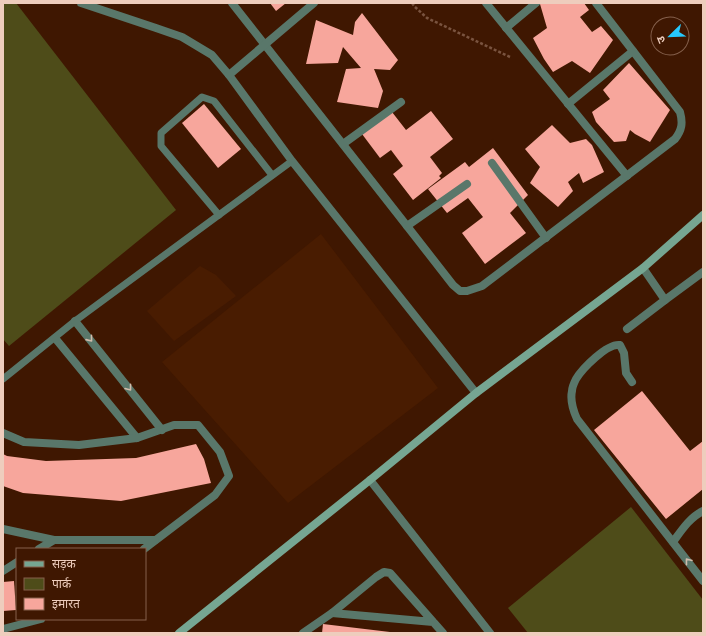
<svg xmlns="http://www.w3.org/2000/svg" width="706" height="636" font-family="'Work Sans','Noto Sans Devanagari',sans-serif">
	<rect width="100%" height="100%" fill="#3f1701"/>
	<g fill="#491c01">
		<polygon points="321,234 438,388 288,503 162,362"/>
		<polygon points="200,266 216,275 236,296 174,341 147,311"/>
	</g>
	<g fill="#4e4c19">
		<polygon points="3,3 16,3 176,210 9,346 3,339"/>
		<polygon points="631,507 703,600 703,633 528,633 508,608"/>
	</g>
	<g fill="#f7a69c">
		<polygon points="270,3 286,3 276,11"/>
		<polygon points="547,3 584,3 589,10 580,17 592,32 601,26 613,40 590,73 572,61 553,72 544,59 533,38 547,28 540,4"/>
		<polygon points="362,13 398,60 390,70 374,69 383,91 378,108 337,102 346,69 361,68 343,47 338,63 306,64 316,20 353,35 355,22"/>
		<polygon points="629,63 670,110 650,142 635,134 630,130 626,141 614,142 596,122 592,112 610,99 603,90"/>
		<polygon points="204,104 241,149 218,168 182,123"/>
		<polygon points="431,111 453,139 430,157 442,173 439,176 441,178 413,200 393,174 403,166 391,150 380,158 362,134 392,112 406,130"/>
		<polygon points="552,125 570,143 586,139 592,145 604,172 583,183 579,173 568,182 573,191 558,207 530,183 540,167 525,149"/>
		<polygon points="493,148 528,195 510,213 526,233 485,264 462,233 483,217 468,198 447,213 428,189 465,162 469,167"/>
		<polygon points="642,391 690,451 703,441 703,489 666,519 594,430"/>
		<polygon points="196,444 204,459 211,483 121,501 23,493 3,486 3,454 7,456 46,461 136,458"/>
		<polygon points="14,581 16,610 3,611 3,582"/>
		<polygon points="323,624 390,632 390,633 322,633"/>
	</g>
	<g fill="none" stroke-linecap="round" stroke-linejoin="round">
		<polyline stroke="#79533f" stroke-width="2.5" stroke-dasharray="3 2" stroke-linecap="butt" points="412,3 415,7 427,18 510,57"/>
		<g stroke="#59776a" stroke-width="7">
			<polyline points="219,215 161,146 161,133 202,97 214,101 272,175"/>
			<polyline points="3,379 75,321 292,161"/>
		</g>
		<g stroke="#59776a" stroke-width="8">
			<polyline points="81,3 156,28 182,37 212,55 229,75 292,161 476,393"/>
			<path d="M232,3L407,226L453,285L460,291H467L482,286L675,139C682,130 683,123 680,112L596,3"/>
			<polyline points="486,3 627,176"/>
			<polyline points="506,28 536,3"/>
			<polyline points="229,75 314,3"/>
			<polyline points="568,104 633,51"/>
			<polyline points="343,144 401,102"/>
			<polyline points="492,163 546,238"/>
			<polyline points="407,226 467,184"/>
			<polyline points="665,300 703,272"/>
			<polyline points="75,321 162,430"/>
			<polyline points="627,329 665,300 643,268"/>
			<polyline points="55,338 137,438"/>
			<path d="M632,382L626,373L624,353L620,345C607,343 582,369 576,379C574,383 572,387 572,391C570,400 573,410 577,419L703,581"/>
			<polyline points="3,433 24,442 79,445 137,438 174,425 198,425 220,452 229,476 215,495 144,549"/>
			<polyline points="370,480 490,633"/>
			<polyline points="3,529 54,540"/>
			<path d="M673,542C681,531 690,517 703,511"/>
			<polyline points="39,549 54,540 155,540"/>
			<polyline points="3,571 17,562"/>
			<polyline points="433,622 332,613 376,577 384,572 390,573 443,633"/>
			<polyline points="3,629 41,619"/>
			<polyline points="303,633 332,613"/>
		</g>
		<polyline stroke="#76a692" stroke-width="8" points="179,633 370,480 476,393 643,268 703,215"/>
	</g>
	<defs><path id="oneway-chevron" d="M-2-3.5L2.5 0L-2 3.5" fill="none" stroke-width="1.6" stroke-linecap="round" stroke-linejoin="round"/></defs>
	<g stroke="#d0bcac">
		<use href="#oneway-chevron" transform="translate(90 339) rotate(51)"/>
		<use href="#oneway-chevron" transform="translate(129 388) rotate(52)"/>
		<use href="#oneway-chevron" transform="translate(688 561) rotate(-128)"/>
	</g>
	<rect width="706" height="636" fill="none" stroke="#eecdbd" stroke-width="8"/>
	<rect x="16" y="548" width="130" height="72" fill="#3f1701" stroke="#85604c"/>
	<rect x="24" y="561" width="20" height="6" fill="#76a692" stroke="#85604c"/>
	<text x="52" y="568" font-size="12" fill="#eecdbd">सड़क</text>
	<rect x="24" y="578" width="20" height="12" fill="#4e4c19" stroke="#85604c"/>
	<text x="52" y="588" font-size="12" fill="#eecdbd">पार्क</text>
	<rect x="24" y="598" width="20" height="12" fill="#f7a69c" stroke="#85604c"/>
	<text x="52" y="608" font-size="12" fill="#eecdbd">इमारत</text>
	<g transform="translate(670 36) rotate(247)"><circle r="19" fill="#3f1701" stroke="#85604c"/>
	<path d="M0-3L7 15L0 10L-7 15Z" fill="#26c9fe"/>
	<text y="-6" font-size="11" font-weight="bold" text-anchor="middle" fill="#eecdbd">उ</text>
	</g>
</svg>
